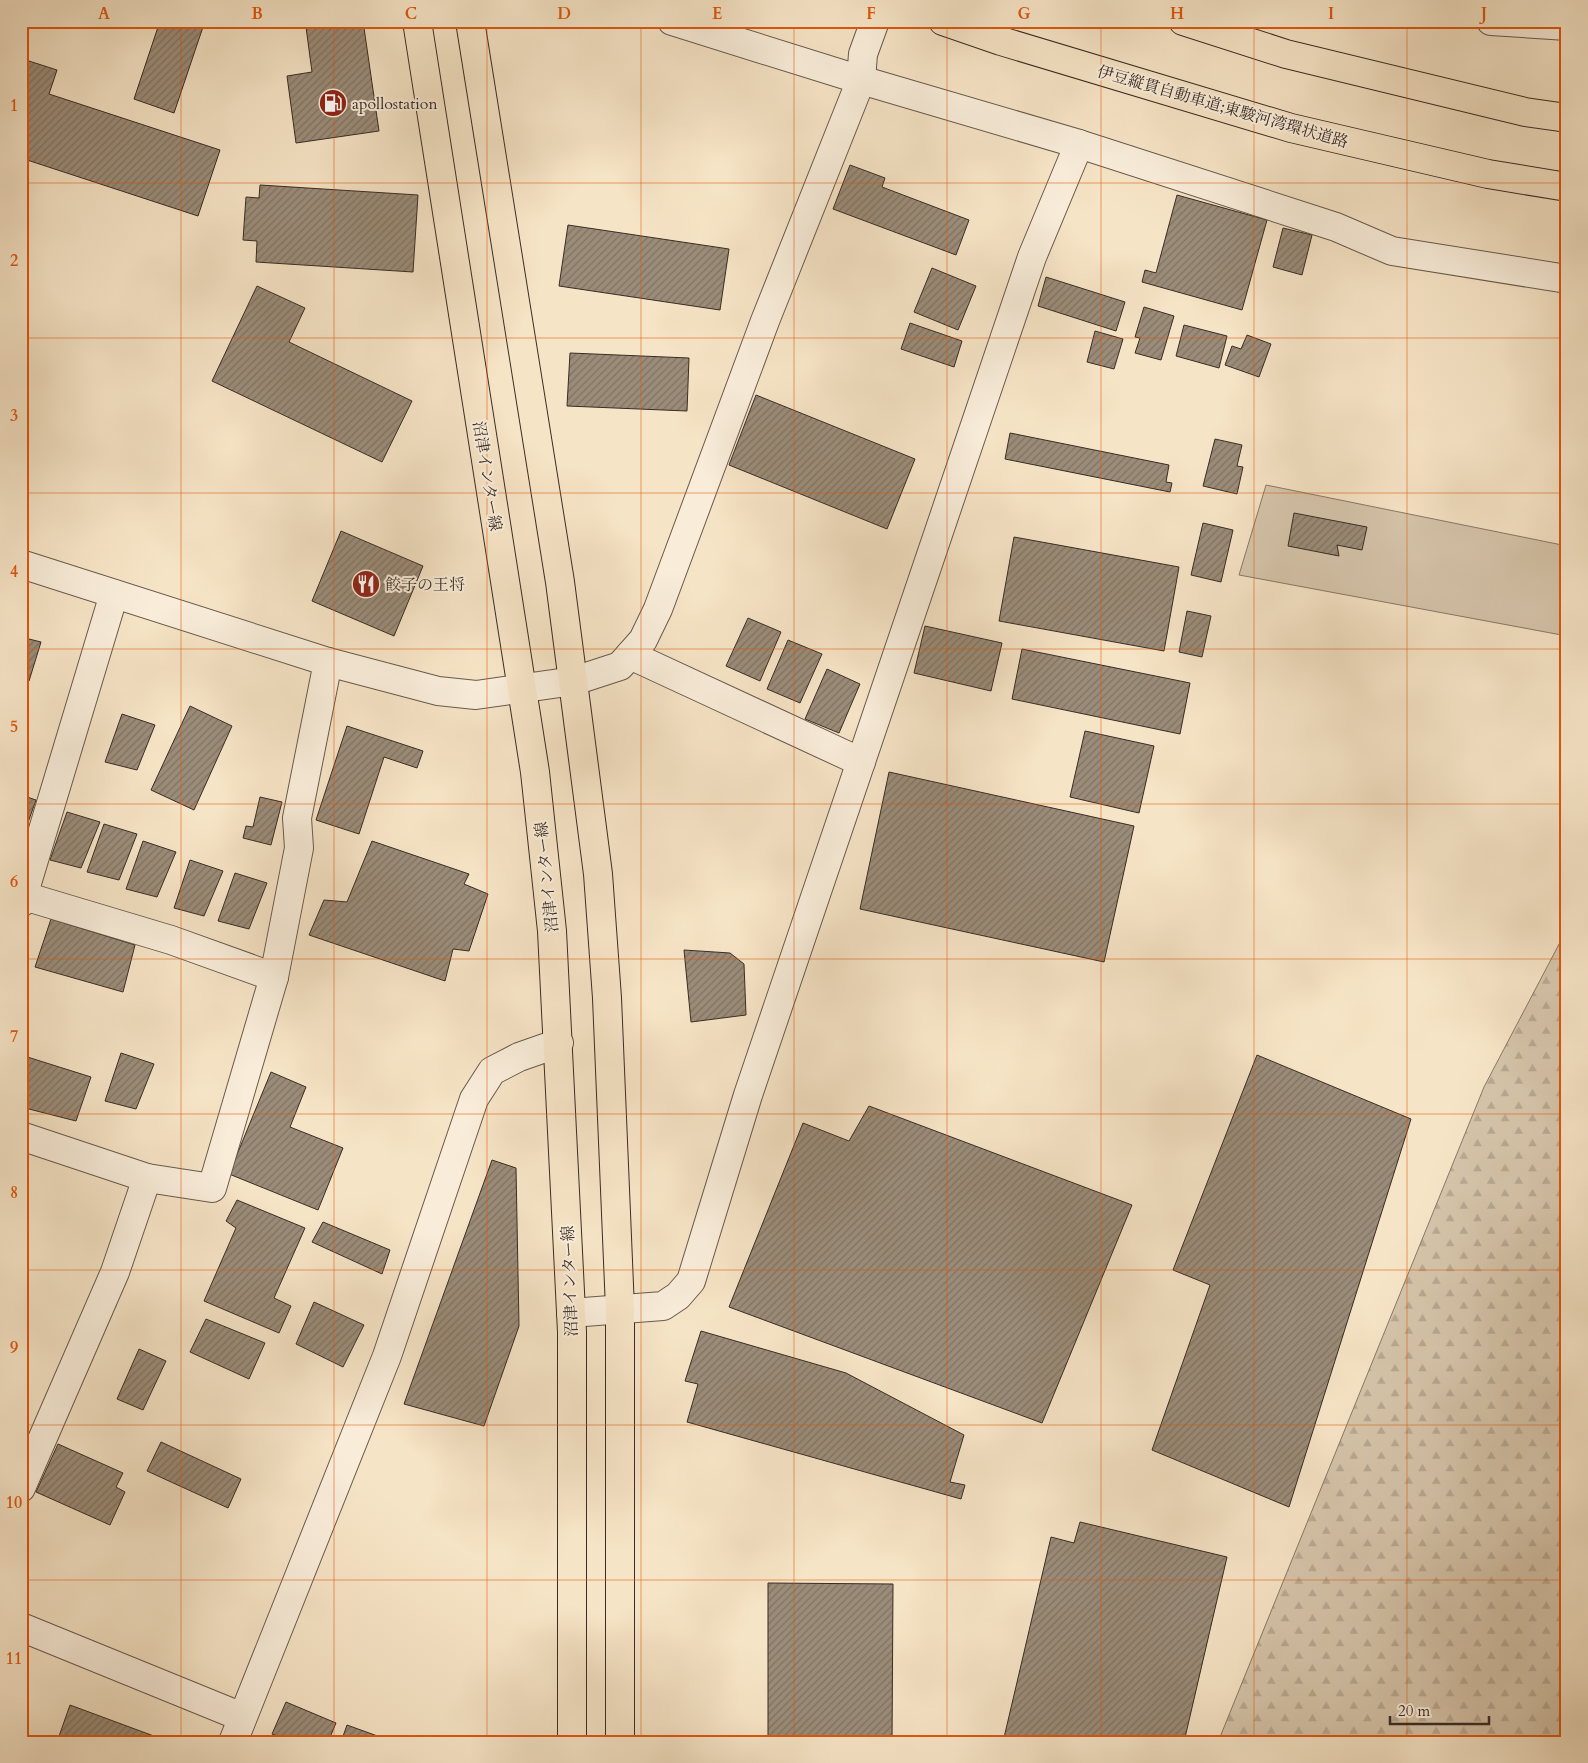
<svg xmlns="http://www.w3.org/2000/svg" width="1588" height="1763" font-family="Cardo,'Noto Serif JP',serif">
	<defs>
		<pattern id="forest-firs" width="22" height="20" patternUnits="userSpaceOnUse" patternTransform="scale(1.25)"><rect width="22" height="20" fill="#d6c5ab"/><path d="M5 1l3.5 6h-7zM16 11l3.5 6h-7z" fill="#b8a993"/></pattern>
		<pattern id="building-hatch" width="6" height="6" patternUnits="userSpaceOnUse" patternTransform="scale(1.25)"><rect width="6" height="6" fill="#9b8c79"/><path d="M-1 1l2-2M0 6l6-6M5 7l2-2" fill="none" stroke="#7f7363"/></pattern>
	</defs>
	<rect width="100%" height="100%" fill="#f6e4c6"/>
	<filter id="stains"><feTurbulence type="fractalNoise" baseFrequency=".004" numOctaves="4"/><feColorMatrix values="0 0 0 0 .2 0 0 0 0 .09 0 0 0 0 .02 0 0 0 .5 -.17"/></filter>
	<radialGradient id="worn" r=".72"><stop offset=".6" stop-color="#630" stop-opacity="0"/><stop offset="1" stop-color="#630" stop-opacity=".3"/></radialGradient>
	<polygon fill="#d6c5ab" stroke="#887868" points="1266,485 1567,546 1567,636 1239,575"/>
	<polygon fill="url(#forest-firs)" stroke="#887868" points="1567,929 1567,1742 1218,1742 1484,1087"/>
	<g fill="url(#building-hatch)" stroke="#392c25">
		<polygon points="160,21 205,21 174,113 134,99"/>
		<polygon points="286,21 320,21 287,26"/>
		<polygon points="350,21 363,21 379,131 296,143 287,76 312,72 306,27"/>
		<polygon points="29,61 57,70 49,94 220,150 198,216 21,158 21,84"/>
		<polygon points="850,165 885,178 882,187 969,220 956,255 833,209"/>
		<polygon points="260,185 418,195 413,272 256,262 257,241 243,240 246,197 259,198"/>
		<polygon points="1177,195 1267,220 1242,310 1142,282 1145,270 1156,273"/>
		<polygon points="568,225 729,249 720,310 559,286"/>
		<polygon points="1283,228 1312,235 1302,275 1273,267"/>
		<polygon points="932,268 976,286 958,330 914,312"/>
		<polygon points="1046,277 1125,302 1116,331 1038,306"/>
		<polygon points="257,286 305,308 289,342 412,401 382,462 212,381"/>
		<polygon points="1144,307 1174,316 1161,360 1135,353 1140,338 1135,337"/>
		<polygon points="910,323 962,341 954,367 901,349"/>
		<polygon points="1184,325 1227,336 1219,368 1176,356"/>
		<polygon points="1095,331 1123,339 1114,369 1087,362"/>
		<polygon points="1247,335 1271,344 1259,377 1225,365 1232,346 1241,349"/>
		<polygon points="570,353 689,358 687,411 567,406"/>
		<polygon points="756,395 915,459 887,529 729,465"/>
		<polygon points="1010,433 1169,465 1166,482 1172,483 1170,492 1005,459"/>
		<polygon points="1215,439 1242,445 1237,466 1243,467 1237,494 1203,486"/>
		<polygon points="1294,513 1367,527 1362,550 1337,545 1339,556 1288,546"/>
		<polygon points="1203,523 1233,530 1221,582 1191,575"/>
		<polygon points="341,531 423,566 394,636 312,601"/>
		<polygon points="1014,537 1179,567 1164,651 999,621"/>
		<polygon points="1187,611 1211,616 1202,657 1179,652"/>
		<polygon points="748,618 781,632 760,681 726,666"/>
		<polygon points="925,626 1002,643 991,691 914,673"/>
		<polygon points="21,637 41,642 29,681 21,679"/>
		<polygon points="788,640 822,654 800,703 767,689"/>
		<polygon points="1022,649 1190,683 1180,734 1012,699"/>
		<polygon points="827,669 860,684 839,733 805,719"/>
		<polygon points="190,706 232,726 194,810 151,790"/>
		<polygon points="122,714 155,725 137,770 105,762"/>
		<polygon points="347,726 423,751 417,768 384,757 359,834 316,820"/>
		<polygon points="21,728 28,730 21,752"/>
		<polygon points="1085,731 1154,746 1139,813 1070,797"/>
		<polygon points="889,772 1134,826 1104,962 860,909"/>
		<polygon points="21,795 36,800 21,842"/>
		<polygon points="260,797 282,802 271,845 243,838 246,826 253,827"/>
		<polygon points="67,812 100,822 81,868 50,860"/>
		<polygon points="104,824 137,834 119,880 87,872"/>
		<polygon points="143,841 176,852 157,897 126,889"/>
		<polygon points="372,841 469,874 464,884 488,894 469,951 453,949 445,981 309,935 324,900 347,902"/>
		<polygon points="190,860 223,871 204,916 174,908"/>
		<polygon points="235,873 267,883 249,929 218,921"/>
		<polygon points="51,919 135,945 123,992 35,967"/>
		<polygon points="684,950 730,953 744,964 746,1015 691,1022"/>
		<polygon points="121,1053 154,1064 136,1109 105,1101"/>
		<polygon points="21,1055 91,1077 76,1121 21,1107"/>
		<polygon points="1257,1055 1411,1119 1289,1507 1152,1450 1210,1285 1173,1270"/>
		<polygon points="271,1072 306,1087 290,1127 343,1148 318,1210 229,1174"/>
		<polygon points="869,1106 1132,1205 1042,1423 729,1307 803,1123 849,1141"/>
		<polygon points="492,1160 516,1168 519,1326 484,1426 404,1404"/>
		<polygon points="237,1200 305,1228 274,1298 291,1306 279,1333 204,1301 236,1228 226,1221"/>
		<polygon points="323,1222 390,1250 382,1274 312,1242"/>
		<polygon points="314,1302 364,1325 343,1367 296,1344"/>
		<polygon points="206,1319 265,1343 249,1379 190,1352"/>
		<polygon points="701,1331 846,1373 964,1435 950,1482 965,1485 961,1499 687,1422 698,1384 685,1381"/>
		<polygon points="139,1349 166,1361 143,1410 117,1399"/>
		<polygon points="161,1442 241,1479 228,1508 147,1471"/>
		<polygon points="58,1444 123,1473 116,1487 125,1492 110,1525 36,1492"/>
		<polygon points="1080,1522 1227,1557 1184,1742 1003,1742 1051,1537 1074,1543"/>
		<polygon points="768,1583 893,1584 892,1742 768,1742"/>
		<polygon points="286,1702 336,1723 328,1742 292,1742 272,1734"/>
		<polygon points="70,1705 170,1742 57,1742"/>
		<polygon points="347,1725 394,1742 341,1742"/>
	</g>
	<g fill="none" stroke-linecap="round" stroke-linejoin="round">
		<defs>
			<g id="minor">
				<polyline points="672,21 861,80 1079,144 1336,227 1392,251 1567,279"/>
				<polyline points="1491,21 1567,26"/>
				<polyline points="21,564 328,662 438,691 476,695 574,681 620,666 643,640 658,609 765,321 861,80 863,54 875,21"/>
				<polyline points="630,655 861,762"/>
				<polyline points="24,896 171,940 274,977"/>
				<polyline points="21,903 114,594"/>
				<polyline points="21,1136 147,1178 212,1188 274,977 299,848 297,818 328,662"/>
				<polyline points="571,1313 663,1306 678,1296 691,1281 748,1095 1032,257 1079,144"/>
				<polyline points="21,1488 115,1272 147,1178"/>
				<polyline points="21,1627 242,1717"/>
				<polyline points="233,1742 387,1356 474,1099 492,1071 519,1057 559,1043"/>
			</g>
			<g id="major">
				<polyline points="417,21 535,772 552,931 572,1332 572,1742"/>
				<polyline points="470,21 560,582 598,874 607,998 620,1309 620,1742"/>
			</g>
			<g id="highway">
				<polyline points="943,21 1001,41 1291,128 1488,174 1567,187"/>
				<polyline points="1183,21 1286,54 1525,112 1567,118"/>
			</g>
		</defs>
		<use href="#minor" stroke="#685a4d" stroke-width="30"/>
		<use href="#major" stroke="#392c25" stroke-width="30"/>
		<use href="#highway" stroke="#392c25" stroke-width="30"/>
		<use href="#minor" stroke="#f9edda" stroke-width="28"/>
		<use href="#major" stroke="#f6e4c6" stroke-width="28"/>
		<use href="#highway" stroke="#f6e4c6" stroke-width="28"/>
	</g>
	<path fill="none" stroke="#df570d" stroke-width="1" stroke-opacity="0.55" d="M181,21V1742M334,21V1742M487,21V1742M641,21V1742M794,21V1742M947,21V1742M1101,21V1742M1254,21V1742M1407,21V1742M21,183H1567M21,338H1567M21,493H1567M21,649H1567M21,804H1567M21,959H1567M21,1114H1567M21,1270H1567M21,1425H1567M21,1580H1567"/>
	<defs>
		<symbol id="fuel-disc" viewBox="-11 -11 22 22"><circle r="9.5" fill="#8f2418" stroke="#f9edda"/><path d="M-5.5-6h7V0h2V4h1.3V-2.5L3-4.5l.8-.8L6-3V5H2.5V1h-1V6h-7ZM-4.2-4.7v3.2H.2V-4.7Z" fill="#fff"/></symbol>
		<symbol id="restaurant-disc" viewBox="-11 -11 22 22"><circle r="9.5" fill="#8f2418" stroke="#f9edda"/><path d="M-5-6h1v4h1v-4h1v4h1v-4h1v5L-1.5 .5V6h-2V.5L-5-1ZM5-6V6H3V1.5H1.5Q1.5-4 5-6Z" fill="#fff"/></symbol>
	</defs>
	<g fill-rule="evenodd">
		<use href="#fuel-disc" x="317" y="87" width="32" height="32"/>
		<use href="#restaurant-disc" x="350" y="568" width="32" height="32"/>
	</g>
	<g text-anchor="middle" stroke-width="4" stroke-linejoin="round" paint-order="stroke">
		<g font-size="16" fill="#392c25" stroke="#f9edda" text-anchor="start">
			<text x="352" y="109">apollostation</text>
			<text x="385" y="590">餃子の王将</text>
		</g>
		<g font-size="16" fill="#392c25" stroke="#f9edda">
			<text transform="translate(1223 106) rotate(16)" y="6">伊豆縦貫自動車道;東駿河湾環状道路</text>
			<text transform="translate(488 476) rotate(81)" y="6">沼津インター線</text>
			<text transform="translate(546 877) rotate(-96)" y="6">沼津インター線</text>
			<text transform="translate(569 1281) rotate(-92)" y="6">沼津インター線</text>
		</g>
	</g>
	<rect width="1588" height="1763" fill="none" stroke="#f6e4c6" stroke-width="55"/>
	<path d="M1390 1716v8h99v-8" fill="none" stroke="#392c25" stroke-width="2.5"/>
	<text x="1398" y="1716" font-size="15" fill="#392c25" stroke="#f9edda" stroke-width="4" paint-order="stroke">20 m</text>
	<rect x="28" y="28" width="1532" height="1708" fill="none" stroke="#df570d" stroke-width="2"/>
	<g font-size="16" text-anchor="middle" font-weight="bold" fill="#df570d">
		<text x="104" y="19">A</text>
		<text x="257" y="19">B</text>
		<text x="411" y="19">C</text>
		<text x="564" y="19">D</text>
		<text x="717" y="19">E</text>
		<text x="871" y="19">F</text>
		<text x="1024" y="19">G</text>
		<text x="1177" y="19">H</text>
		<text x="1331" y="19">I</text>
		<text x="1484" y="19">J</text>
		<text x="14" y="111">1</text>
		<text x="14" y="266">2</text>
		<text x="14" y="421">3</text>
		<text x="14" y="577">4</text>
		<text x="14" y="732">5</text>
		<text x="14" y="887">6</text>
		<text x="14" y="1042">7</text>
		<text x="14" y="1198">8</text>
		<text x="14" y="1353">9</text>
		<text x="14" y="1508">10</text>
		<text x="14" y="1664">11</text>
	</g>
	<rect width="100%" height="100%" filter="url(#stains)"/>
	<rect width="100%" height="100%" fill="url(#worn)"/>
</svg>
